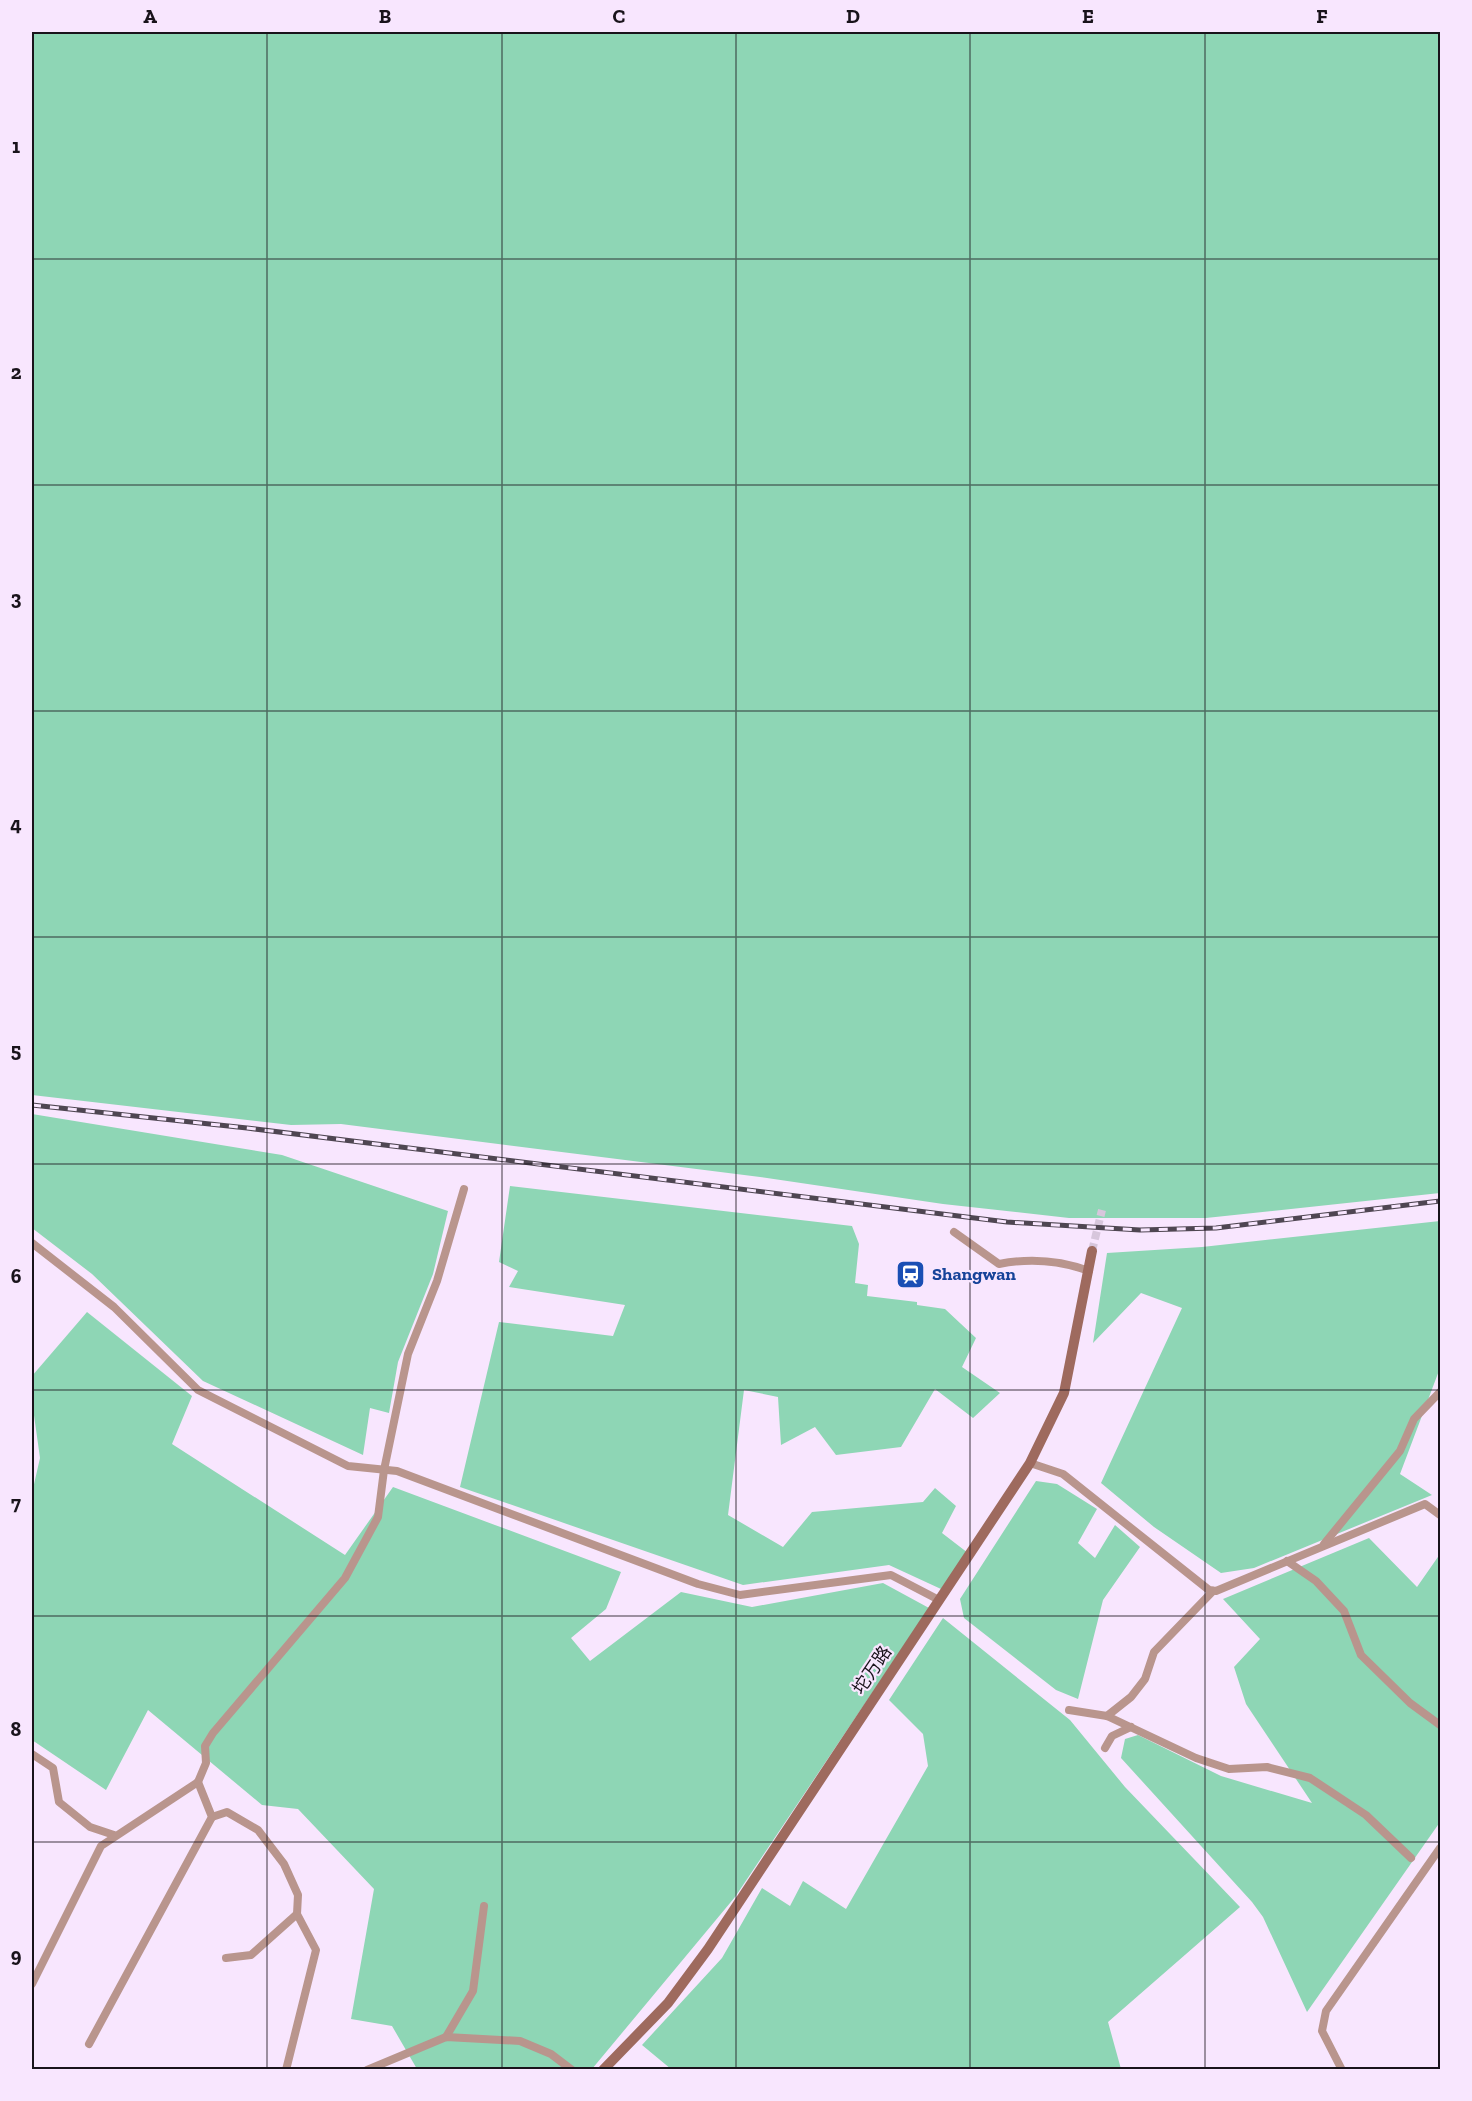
<svg xmlns="http://www.w3.org/2000/svg" width="1472" height="2101" font-family="'Zilla Slab','Noto Sans SC',serif">
	<rect width="100%" height="100%" fill="#f8e6fe"/>
	<g fill="#8ed6b5">
		<polygon points="32,32 1440,32 1440,1193 1206,1218 1069,1218 943,1204 767,1178 341,1124 291,1125 32,1095"/>
		<polygon points="32,1114 282,1155 448,1211 433,1274 398,1362 389,1413 370,1408 363,1455 203,1381 92,1274 32,1228"/>
		<polygon points="510,1186 852,1226 859,1244 855,1283 868,1285 867,1296 917,1302 917,1305 945,1309 976,1338 962,1367 1000,1393 973,1418 935,1389 901,1447 836,1455 815,1427 781,1445 778,1397 744,1390 728,1515 783,1547 812,1512 923,1502 935,1488 956,1506 942,1533 968,1553 941,1589 889,1565 743,1585 460,1487 499,1322 613,1336 625,1305 509,1287 518,1271 499,1262"/>
		<polygon points="1440,1221 1440,1368 1400,1474 1432,1495 1254,1568 1221,1573 1154,1527 1101,1483 1182,1308 1141,1293 1093,1343 1107,1253 1202,1247"/>
		<polygon points="87,1312 192,1396 172,1444 345,1555 393,1487 621,1572 606,1609 571,1638 590,1661 681,1592 752,1607 883,1583 929,1608 735,1897 592,2069 417,2069 392,2026 351,2019 374,1889 298,1809 262,1805 148,1710 106,1790 32,1740 32,1493 40,1458 32,1401 32,1376"/>
		<polygon points="1036,1481 1057,1484 1097,1509 1078,1543 1095,1558 1115,1525 1140,1547 1103,1600 1078,1699 1056,1690 964,1618 960,1599"/>
		<polygon points="1369,1538 1417,1587 1440,1554 1440,1822 1307,2012 1263,1917 1252,1902 1121,1758 1125,1739 1138,1735 1221,1776 1312,1803 1246,1704 1234,1667 1260,1639 1223,1599"/>
		<polygon points="943,1618 1070,1720 1125,1787 1240,1907 1108,2022 1121,2069 671,2069 642,2045 722,1958 762,1888 790,1906 803,1881 846,1909 928,1766 923,1734 889,1700"/>
	</g>
	<g fill="none" stroke-linecap="round" stroke-linejoin="round">
		<polyline stroke="#d7c6dc" stroke-width="8" stroke-dasharray="8 4" stroke-linecap="butt" points="1092,1251 1102,1210"/>
		<g stroke="#b9958d" stroke-width="8">
			<path d="M954,1232L999,1264C1030,1258 1059,1260 1089,1271"/>
			<polyline points="32,1243 114,1307 198,1390 348,1466 397,1471 698,1584 740,1595 891,1575 939,1600"/>
			<polyline points="1030,1463 1063,1474 1209,1590 1216,1591 1425,1504 1440,1515"/>
			<polyline points="1324,1544 1400,1451 1414,1419 1440,1392"/>
			<polyline points="1287,1561 1316,1581 1344,1611 1361,1655 1410,1703 1440,1725"/>
			<polyline points="1069,1710 1107,1716 1196,1758 1229,1769 1267,1767 1310,1778 1366,1815 1411,1858"/>
			<polyline points="1107,1716 1131,1697 1145,1679 1154,1652 1213,1591"/>
			<polyline points="1105,1748 1112,1736 1131,1727"/>
			<polyline points="32,1754 53,1768 59,1802 90,1827 114,1835"/>
			<polyline points="212,1817 227,1812 258,1830 284,1864 298,1895 297,1914 251,1955 226,1958"/>
			<polyline points="32,1984 101,1846 198,1782 206,1763 205,1746 213,1733 345,1578 378,1517 384,1470 408,1354 437,1281 464,1189"/>
			<polyline points="446,2037 473,1991 484,1906"/>
			<polyline points="89,2044 212,1817 198,1782"/>
			<polyline points="286,2070 316,1950 297,1914"/>
			<polyline points="367,2070 446,2037 520,2041 551,2054 572,2070"/>
			<polyline points="1342,2070 1322,2031 1326,2011 1440,1848"/>
		</g>
		<polyline stroke="#9e6a5e" stroke-width="10" points="603,2070 668,2003 708,1949 1030,1463 1064,1393 1092,1251"/>
		<defs>
			<polyline id="rail" points="32,1105 247,1128 1007,1222 1140,1230 1216,1228 1440,1201"/>
		</defs>
		<use href="#rail" stroke="#4f4652" stroke-width="5"/>
		<use href="#rail" stroke="#f8e6fe" stroke-width="3" stroke-dasharray="9" stroke-linecap="butt"/>
	</g>
	<path fill="none" stroke="#19131b" stroke-width="1.5" stroke-opacity="0.55" d="M267,32V2070M502,32V2070M736,32V2070M970,32V2070M1205,32V2070M32,259H1440M32,485H1440M32,711H1440M32,937H1440M32,1164H1440M32,1390H1440M32,1616H1440M32,1842H1440"/>
	<defs>
		<symbol id="station-square" viewBox="-11 -11 22 22"><rect x="-9" y="-9" width="18" height="18" rx="4" fill="#1a4fb4" stroke="#f8e6fe"/><path d="M-3-6H3Q5-6 5-4V2Q5 4 3 4L4.5 6H3L1.5 4h-3L-3 6H-4.5L-3 4Q-5 4-5 2V-4Q-5-6-3-6ZM-3.5-4v3h7v-3ZM-3.5 1v1.5H-2V1ZM2 1v1.5H3.5V1Z" fill="#fff"/></symbol>
	</defs>
	<g fill-rule="evenodd">
		<use href="#station-square" x="894" y="1258" width="33" height="33"/>
	</g>
	<g text-anchor="middle" stroke-width="4.5" stroke-linejoin="round" paint-order="stroke">
		<g font-size="18" font-weight="bold" fill="#164399" stroke="#f8e6fe" text-anchor="start">
			<text x="932" y="1280">Shangwan</text>
		</g>
		<g font-size="18" fill="#19131b" stroke="#f8e6fe">
			<text transform="translate(872 1670) rotate(-56)" y="6">坨万路</text>
		</g>
	</g>
	<rect width="1472" height="2101" fill="none" stroke="#f8e6fe" stroke-width="66"/>
	<rect x="33" y="33" width="1406" height="2035" fill="none" stroke="#19131b" stroke-width="2"/>
	<g font-size="20" text-anchor="middle" font-weight="bold" fill="#19131b">
		<text x="150" y="23">A</text>
		<text x="385" y="23">B</text>
		<text x="619" y="23">C</text>
		<text x="853" y="23">D</text>
		<text x="1088" y="23">E</text>
		<text x="1322" y="23">F</text>
		<text x="16" y="153">1</text>
		<text x="16" y="379">2</text>
		<text x="16" y="605">3</text>
		<text x="16" y="831">4</text>
		<text x="16" y="1057">5</text>
		<text x="16" y="1283">6</text>
		<text x="16" y="1510">7</text>
		<text x="16" y="1736">8</text>
		<text x="16" y="1962">9</text>
	</g>
</svg>
